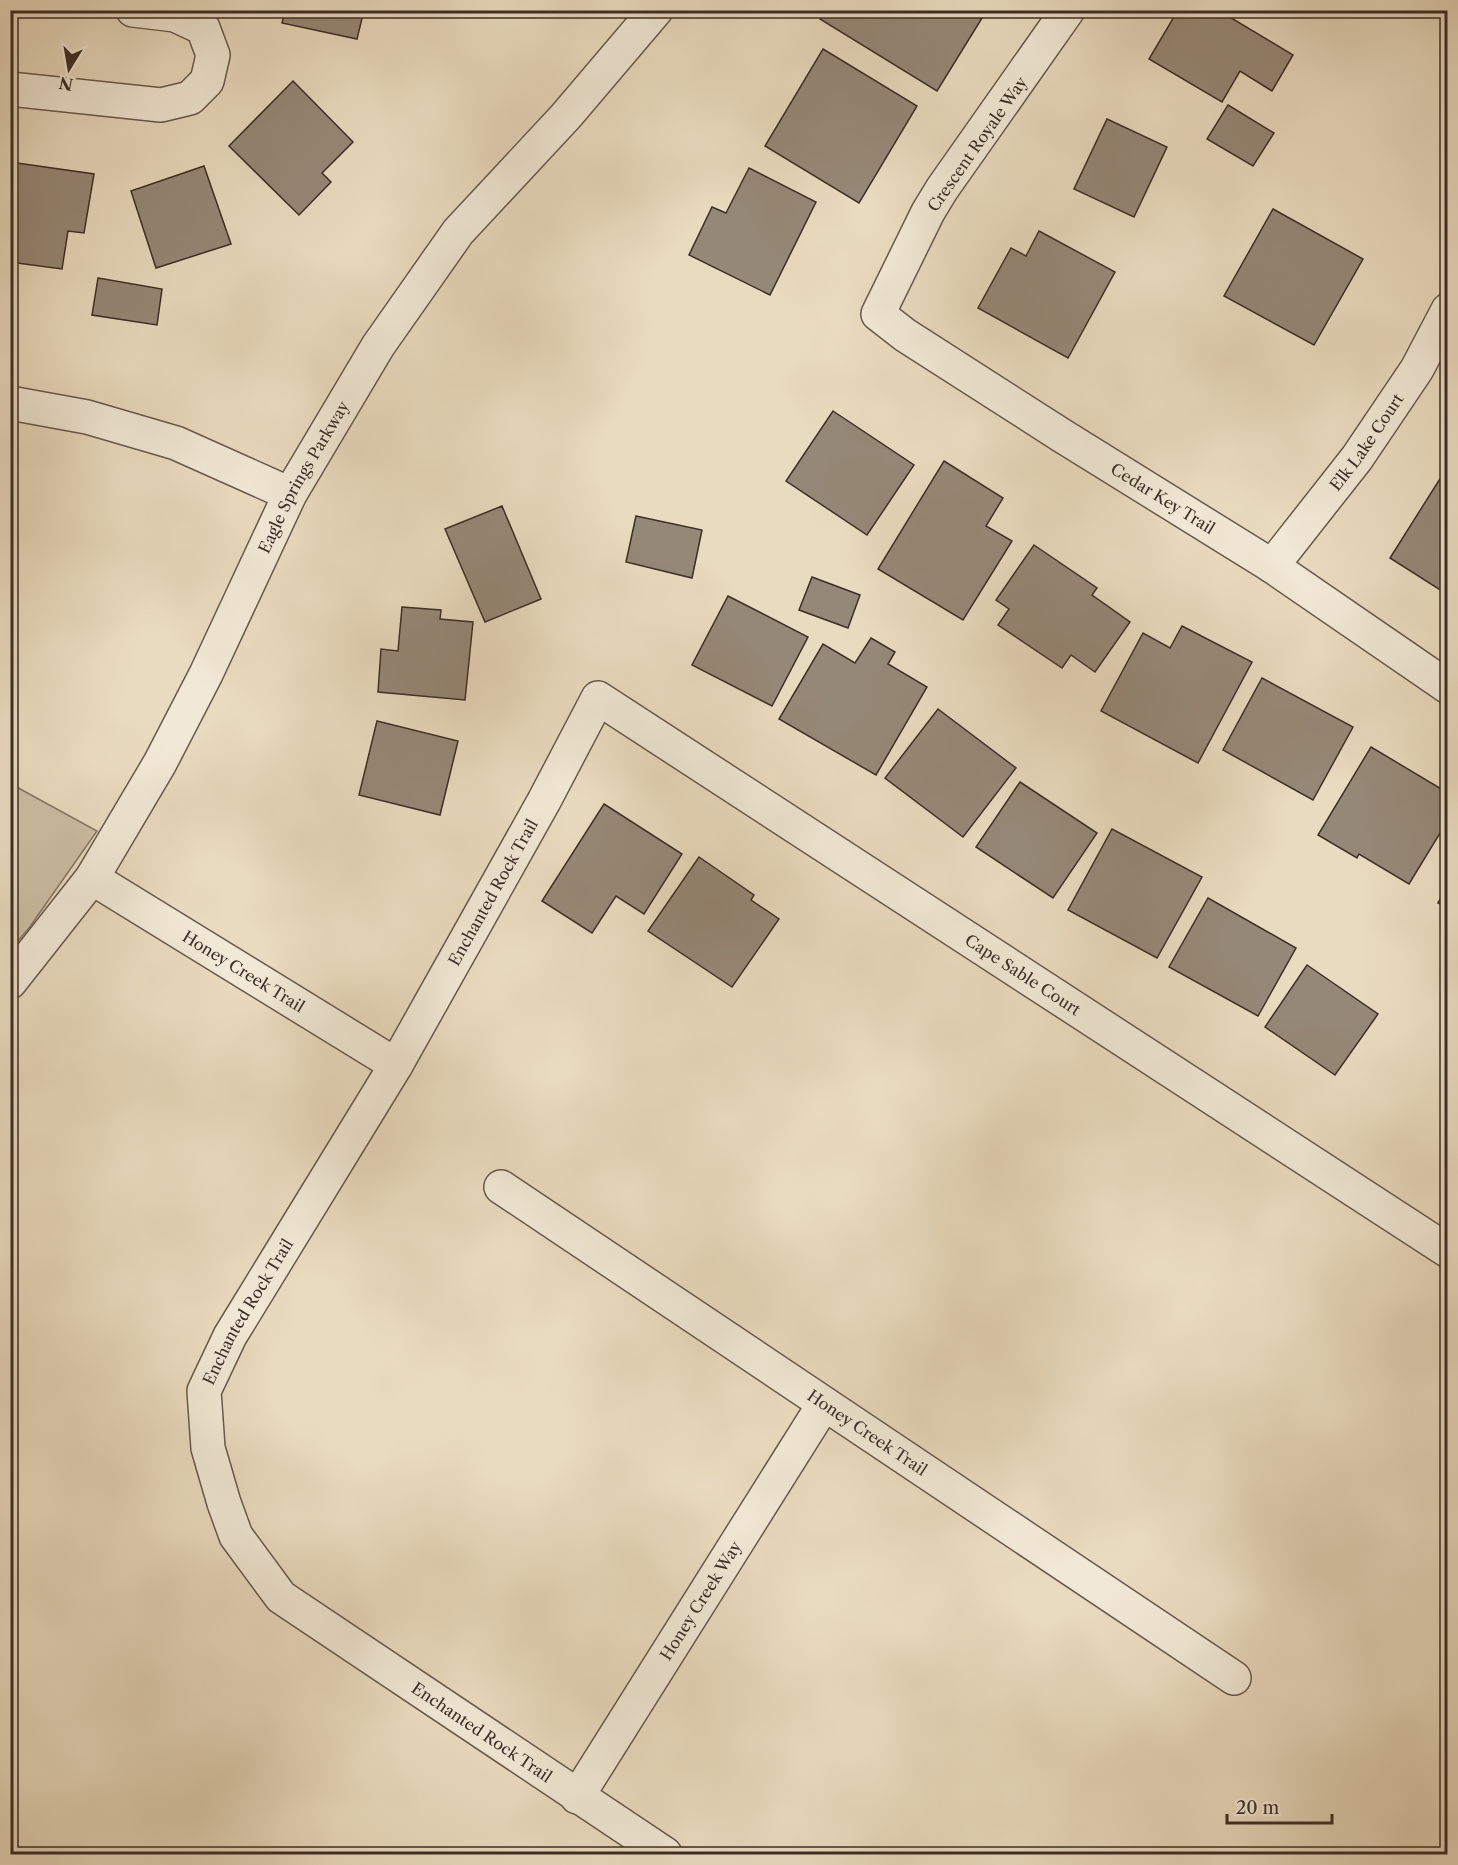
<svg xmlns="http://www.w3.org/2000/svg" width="1458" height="1865" font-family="'Libre Caslon Text',serif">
	<rect width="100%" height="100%" fill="#e9dbbf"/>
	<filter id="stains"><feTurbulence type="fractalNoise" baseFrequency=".00333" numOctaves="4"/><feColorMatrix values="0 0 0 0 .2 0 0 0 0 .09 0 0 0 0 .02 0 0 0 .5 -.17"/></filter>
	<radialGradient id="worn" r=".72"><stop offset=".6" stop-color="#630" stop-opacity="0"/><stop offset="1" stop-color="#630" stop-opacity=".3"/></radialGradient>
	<polygon fill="#ccbea5" stroke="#847666" stroke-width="1.5" points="11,784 97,831 29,928 11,949"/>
	<g fill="#968877" stroke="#3c2e28" stroke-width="1.5">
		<polygon points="285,10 364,10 357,39 282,23"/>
		<polygon points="826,10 987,10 937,91 820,19"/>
		<polygon points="1178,10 1218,10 1293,55 1272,91 1240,71 1222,102 1149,59"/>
		<polygon points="823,49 917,106 859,203 765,146"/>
		<polygon points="293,81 353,142 322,173 331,182 299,215 229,146"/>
		<polygon points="1228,105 1274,133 1253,166 1207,139"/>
		<polygon points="1107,119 1167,147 1134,217 1074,189"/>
		<polygon points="10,162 94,174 84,233 68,231 62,269 10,262"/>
		<polygon points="204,166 231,244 156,268 131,191"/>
		<polygon points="749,168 816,202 770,295 689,255 712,207 726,213"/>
		<polygon points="1273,209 1363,259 1314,345 1224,296"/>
		<polygon points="1039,231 1115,272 1068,358 978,308 1011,248 1026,256"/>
		<polygon points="98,278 162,289 157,325 92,315"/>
		<polygon points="833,411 914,465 867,535 786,481"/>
		<polygon points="944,461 1003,498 986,526 1012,541 963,620 878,569"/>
		<polygon points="1443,474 1448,477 1448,595 1390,558"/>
		<polygon points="502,506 541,599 485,622 445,529"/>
		<polygon points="636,516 702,530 692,578 626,562"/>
		<polygon points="1034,545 1097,588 1092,595 1130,622 1095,672 1071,655 1062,668 998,625 1009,609 996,600"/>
		<polygon points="812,577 860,595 848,628 799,610"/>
		<polygon points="728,596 808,637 772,706 692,665"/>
		<polygon points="402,607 441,610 440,619 473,622 465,700 378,692 381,649 398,651"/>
		<polygon points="1182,626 1252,662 1198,763 1101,711 1143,633 1170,648"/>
		<polygon points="871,638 895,652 888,664 927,687 876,775 779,719 823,644 855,663"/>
		<polygon points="1262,678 1353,727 1313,800 1223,750"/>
		<polygon points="938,709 1016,768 963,837 885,778"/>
		<polygon points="377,721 458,741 440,815 359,795"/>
		<polygon points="1371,747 1448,793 1448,820 1409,884 1359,854 1357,858 1318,835"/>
		<polygon points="1020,782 1097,833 1053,898 976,847"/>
		<polygon points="604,804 682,854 644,914 616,896 592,933 542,901"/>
		<polygon points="1112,829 1202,877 1157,958 1068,910"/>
		<polygon points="699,857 754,895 751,900 779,919 732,987 648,931"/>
		<polygon points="1448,885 1448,908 1438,903"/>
		<polygon points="1208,898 1296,948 1258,1016 1169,967"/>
		<polygon points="1307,965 1378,1014 1335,1075 1265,1027"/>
	</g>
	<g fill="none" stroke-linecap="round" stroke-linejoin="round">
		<defs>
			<g id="minor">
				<path id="s1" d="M1068,10L942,189L928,212L878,314L905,335L1061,435L1272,566L1448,687"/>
				<polyline points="10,89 161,105 190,98 207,81 213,55 203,28 175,15 133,10"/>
				<polyline points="10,403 87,417 176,443 290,494"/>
				<path id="s2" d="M1272,566L1357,458L1417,369L1448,310"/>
				<path id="s3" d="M92,878L396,1065"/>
				<path id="s4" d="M501,1187L1234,1678"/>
				<path id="s5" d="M577,1797L824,1404"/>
				<path id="s6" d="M665,1854L281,1597L236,1536L224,1503L208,1448L204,1391L230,1336L396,1065L544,801L598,698L1448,1251"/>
			</g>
			<g id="tertiary">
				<path id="s7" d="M10,982L92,878L160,763L206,674L290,494L378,346L458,232L566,116L656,10"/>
			</g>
		</defs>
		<use href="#minor" stroke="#67594e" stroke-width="36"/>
		<use href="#tertiary" stroke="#67594e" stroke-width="36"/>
		<use href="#minor" stroke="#f1e8d5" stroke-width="33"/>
		<use href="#tertiary" stroke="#f1e8d5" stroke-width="33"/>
	</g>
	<g text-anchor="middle" stroke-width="6" stroke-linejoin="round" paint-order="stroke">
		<g font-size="16" fill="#3c2e28" stroke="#f1e8d5">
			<text transform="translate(977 144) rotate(-55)" y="6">Crescent Royale Way</text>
			<text dy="6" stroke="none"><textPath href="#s2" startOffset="156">Elk Lake Court</textPath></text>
			<text dy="6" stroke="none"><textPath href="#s7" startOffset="586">Eagle Springs Parkway</textPath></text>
			<text dy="6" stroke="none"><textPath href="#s1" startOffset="699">Cedar Key Trail</textPath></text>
			<text dy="6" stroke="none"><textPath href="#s6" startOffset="1264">Enchanted Rock Trail</textPath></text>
			<text dy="6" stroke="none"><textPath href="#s3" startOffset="178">Honey Creek Trail</textPath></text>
			<text dy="6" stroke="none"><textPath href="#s6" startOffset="1992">Cape Sable Court</textPath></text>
			<text dy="6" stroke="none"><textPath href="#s6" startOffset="778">Enchanted Rock Trail</textPath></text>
			<text dy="6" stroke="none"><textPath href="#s4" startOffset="441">Honey Creek Trail</textPath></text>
			<text dy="6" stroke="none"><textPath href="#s5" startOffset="232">Honey Creek Way</textPath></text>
			<text transform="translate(482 1732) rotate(34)" y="6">Enchanted Rock Trail</text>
		</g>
	</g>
	<rect width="1458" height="1865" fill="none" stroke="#e9dbbf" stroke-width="36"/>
	<rect x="12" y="12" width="1434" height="1841" fill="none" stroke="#3c2e28" stroke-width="3"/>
	<rect x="18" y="18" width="1422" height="1829" fill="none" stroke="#3c2e28" stroke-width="1.5"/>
	<g transform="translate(69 69) rotate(191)" stroke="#f1e8d5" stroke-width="4.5" paint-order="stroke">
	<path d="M0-4.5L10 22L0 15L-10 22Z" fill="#3c2e28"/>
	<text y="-9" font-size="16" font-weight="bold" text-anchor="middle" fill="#3c2e28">N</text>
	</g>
	<path d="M1227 1814v9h105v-9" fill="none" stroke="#3c2e28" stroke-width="3"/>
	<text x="1236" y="1814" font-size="18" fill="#3c2e28" stroke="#f1e8d5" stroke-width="4.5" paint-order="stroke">20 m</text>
	<rect width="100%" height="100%" filter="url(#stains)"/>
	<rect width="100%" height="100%" fill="url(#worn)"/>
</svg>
